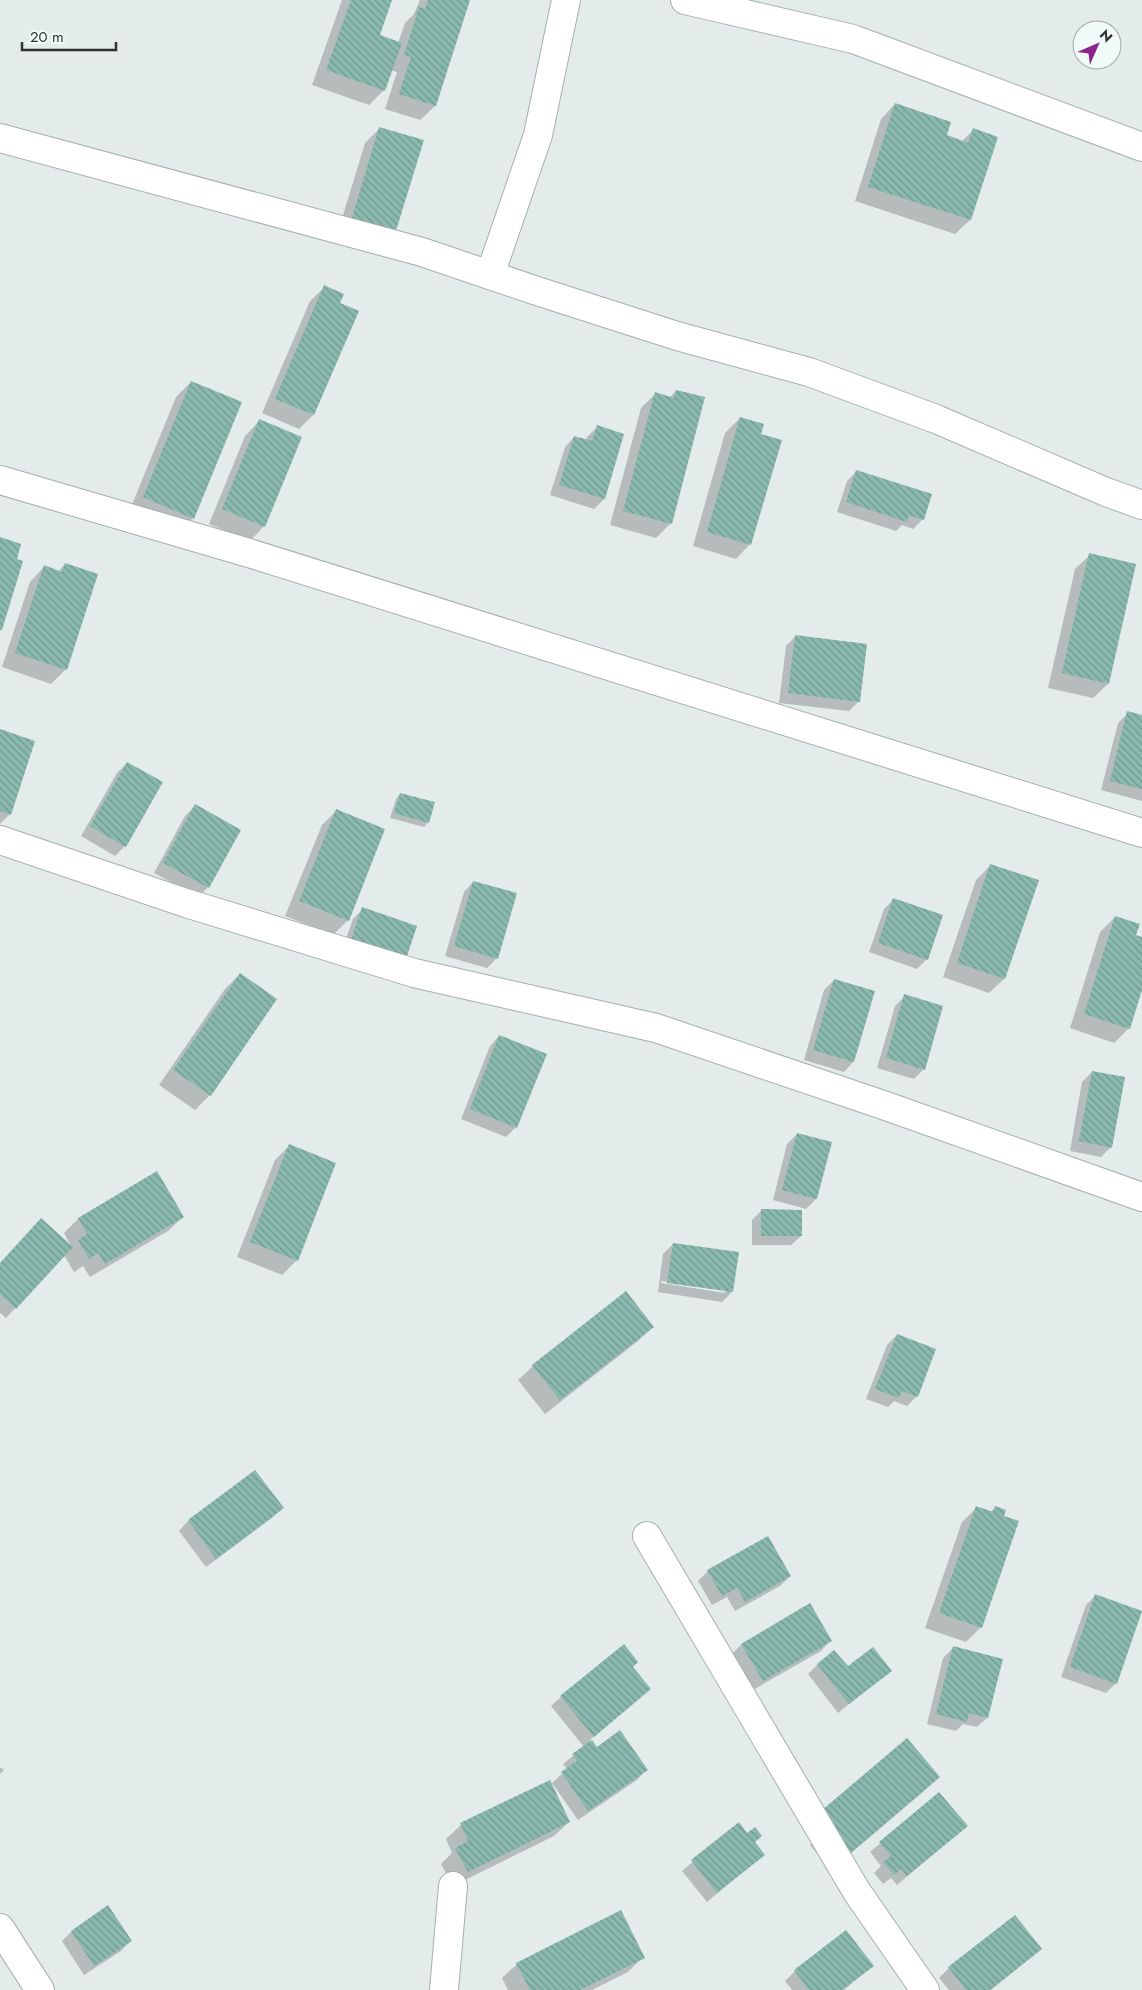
<svg xmlns="http://www.w3.org/2000/svg" width="1142" height="1990" font-family="Jost,sans-serif">
	<defs>
		<pattern id="building-back-hatch" width="6" height="6" patternUnits="userSpaceOnUse" patternTransform="scale(1.25)"><rect width="6" height="6" fill="#8ab9af"/><path d="M-1 5l2 2M0 0l6 6M5-1l2 2" fill="none" stroke="#71978f"/></pattern>
	</defs>
	<rect width="100%" height="100%" fill="#e3ecea"/>
	<g fill="#0003" fill-rule="evenodd">
		<polygon points="342,0 391,0 378,36 398,43 405,23 414,14 420,0 469,0 435,106 420,120 385,109 397,72 391,70 384,90 369,105 312,85"/>
		<polygon points="895,104 945,136 961,142 973,130 996,138 970,220 955,234 855,201 881,119"/>
		<polygon points="380,128 394,233 337,235 365,143"/>
		<polygon points="325,287 338,304 357,312 313,415 299,429 262,413 310,301"/>
		<polygon points="191,382 193,518 178,533 129,512 176,397"/>
		<polygon points="676,391 671,523 656,538 610,525 641,408 655,394 669,398"/>
		<polygon points="740,418 759,434 750,544 736,559 693,546 725,433"/>
		<polygon points="259,421 264,526 250,541 209,524 245,436"/>
		<polygon points="597,427 623,435 604,499 594,509 550,495 565,447 574,437 586,440 587,437"/>
		<polygon points="856,472 923,519 913,529 902,525 896,531 837,512 847,481"/>
		<polygon points="1090,555 1108,684 1093,698 1048,688 1075,569"/>
		<polygon points="65,564 66,669 51,684 2,667 30,582 44,567 58,572"/>
		<polygon points="795,637 859,701 849,711 779,703 786,646"/>
		<polygon points="1128,713 1142,716 1142,801 1101,790 1118,723"/>
		<polygon points="0,731 10,814 0,824"/>
		<polygon points="127,763 125,846 115,856 81,836 117,773"/>
		<polygon points="400,794 428,822 424,827 390,818 396,799"/>
		<polygon points="195,806 208,887 198,897 154,873 185,816"/>
		<polygon points="336,811 384,830 347,921 333,935 285,916 322,825"/>
		<polygon points="991,865 1037,881 1004,979 989,993 943,977 976,880"/>
		<polygon points="473,882 497,958 487,968 445,956 464,892"/>
		<polygon points="894,899 927,959 917,969 869,952 884,909"/>
		<polygon points="363,909 415,926 342,950 353,919"/>
		<polygon points="1115,917 1134,936 1142,938 1142,986 1129,1028 1114,1043 1070,1028 1100,932"/>
		<polygon points="240,974 275,999 210,1095 195,1110 159,1085 225,989"/>
		<polygon points="834,980 874,992 853,1062 844,1072 804,1060 824,990"/>
		<polygon points="905,996 924,1069 914,1079 877,1068 895,1006"/>
		<polygon points="499,1036 516,1127 506,1137 461,1119 490,1046"/>
		<polygon points="1092,1072 1111,1147 1101,1157 1070,1151 1082,1082"/>
		<polygon points="797,1134 830,1143 816,1199 806,1209 773,1200 787,1144"/>
		<polygon points="289,1146 297,1260 282,1275 237,1257 275,1160"/>
		<polygon points="157,1172 183,1217 168,1231 90,1277 83,1266 74,1272 64,1255 6,1318 0,1313 0,1264 71,1246 64,1233 78,1219"/>
		<polygon points="762,1210 801,1236 791,1245 752,1245 752,1220"/>
		<path d="M673,1244L737,1253L732,1292L722,1302L658,1292L663,1254ZM661,1281L725,1290V1293L661,1283Z"/>
		<polygon points="652,1327 638,1341 545,1414 518,1380 533,1366"/>
		<polygon points="897,1335 917,1396 907,1406 894,1401 888,1407 866,1399 887,1345"/>
		<polygon points="255,1472 282,1508 272,1518 206,1567 179,1531 188,1521"/>
		<polygon points="976,1508 990,1512 995,1508 981,1627 966,1642 925,1628 962,1522"/>
		<polygon points="708,1571 790,1576 780,1586 735,1611 727,1597 712,1605 698,1581"/>
		<polygon points="1096,1595 1116,1683 1106,1693 1061,1677 1086,1605"/>
		<polygon points="830,1641 821,1651 753,1690 732,1654 741,1645"/>
		<polygon points="953,1648 987,1718 977,1727 963,1724 956,1731 927,1724 943,1658"/>
		<polygon points="818,1664 847,1668 890,1671 838,1713 808,1674"/>
		<polygon points="631,1667 649,1689 590,1740 596,1748 646,1770 637,1780 578,1820 552,1783 567,1769 563,1764 584,1747 551,1706 561,1697"/>
		<polygon points="0,1767 4,1770 0,1774"/>
		<polygon points="939,1777 924,1791 831,1870 810,1845 818,1838"/>
		<polygon points="549,1782 569,1822 554,1836 453,1886 441,1864 452,1853 446,1839 461,1825"/>
		<polygon points="939,1794 966,1826 897,1885 891,1878 883,1884 874,1873 881,1866 870,1852"/>
		<polygon points="738,1824 763,1855 707,1902 682,1871"/>
		<polygon points="108,1907 130,1941 121,1951 84,1975 62,1941 71,1932"/>
		<polygon points="846,1932 872,1966 844,1990 792,1990 785,1981 795,1971"/>
		<polygon points="1041,1949 991,1990 949,1990 939,1978 949,1968"/>
		<polygon points="643,1957 628,1972 592,1990 508,1990 502,1978 517,1964"/>
	</g>
	<g fill="url(#building-back-hatch)">
		<polygon points="351,0 392,0 380,35 402,43 385,91 326,70"/>
		<polygon points="428,0 470,0 436,106 399,94 411,57 404,55 419,7 425,9"/>
		<polygon points="895,103 951,122 947,135 968,143 973,128 998,137 971,220 868,187"/>
		<polygon points="379,127 424,140 395,234 351,221"/>
		<polygon points="324,285 344,294 340,303 359,311 314,415 275,399"/>
		<polygon points="191,381 242,402 194,519 143,497"/>
		<polygon points="676,390 705,397 672,524 623,511 655,392 674,398"/>
		<polygon points="740,417 764,424 761,434 782,440 751,545 707,532"/>
		<polygon points="259,419 302,437 265,527 222,509"/>
		<polygon points="597,425 624,434 605,499 559,485 574,436 592,441"/>
		<polygon points="856,470 932,494 924,520 909,515 907,522 846,502"/>
		<polygon points="0,537 21,544 17,559 23,561 2,630 0,630"/>
		<polygon points="1089,553 1136,564 1109,684 1062,673"/>
		<polygon points="65,563 98,574 67,670 15,653 44,565 62,572"/>
		<polygon points="795,635 867,644 860,702 788,693"/>
		<polygon points="1127,711 1142,715 1142,789 1110,781"/>
		<polygon points="0,729 35,741 11,815 0,811"/>
		<polygon points="127,762 163,782 126,847 90,826"/>
		<polygon points="400,793 435,802 429,823 394,813"/>
		<polygon points="195,804 241,830 209,888 163,863"/>
		<polygon points="336,809 385,829 349,921 299,901"/>
		<polygon points="990,864 1039,880 1005,979 957,963"/>
		<polygon points="473,881 517,893 498,959 454,946"/>
		<polygon points="893,898 943,915 928,960 878,943"/>
		<polygon points="362,907 417,926 406,959 351,940"/>
		<polygon points="1115,916 1140,924 1136,935 1142,937 1142,990 1130,1029 1084,1014"/>
		<polygon points="240,973 277,999 211,1096 173,1070"/>
		<polygon points="834,979 875,991 854,1062 813,1050"/>
		<polygon points="904,994 943,1006 925,1070 886,1058"/>
		<polygon points="499,1035 547,1054 517,1128 470,1109"/>
		<polygon points="1092,1071 1125,1077 1112,1148 1079,1141"/>
		<polygon points="797,1133 832,1142 817,1199 782,1190"/>
		<polygon points="289,1144 336,1163 298,1261 250,1242"/>
		<polygon points="157,1171 184,1217 105,1264 98,1253 89,1259 78,1240 87,1234 78,1218"/>
		<polygon points="761,1209 802,1210 802,1236 761,1236"/>
		<polygon points="41,1218 73,1247 16,1309 0,1294 0,1263"/>
		<polygon points="673,1243 739,1252 733,1292 667,1283"/>
		<polygon points="626,1291 654,1327 560,1400 532,1365"/>
		<polygon points="897,1334 936,1349 918,1397 902,1391 899,1398 875,1389"/>
		<polygon points="255,1470 284,1508 216,1559 188,1520"/>
		<polygon points="976,1506 993,1512 995,1506 1006,1510 1004,1516 1019,1521 982,1628 939,1613"/>
		<polygon points="768,1536 791,1576 745,1602 737,1588 722,1596 707,1570"/>
		<polygon points="1095,1594 1142,1611 1117,1684 1070,1667"/>
		<polygon points="810,1603 832,1641 763,1681 741,1644"/>
		<polygon points="624,1644 638,1662 633,1667 651,1689 594,1737 560,1696"/>
		<polygon points="953,1646 1003,1659 988,1718 969,1713 967,1722 936,1714"/>
		<polygon points="873,1647 892,1671 849,1704 817,1664 834,1650 848,1666"/>
		<polygon points="620,1730 648,1770 588,1811 561,1772 577,1761 572,1754 592,1740 597,1747"/>
		<polygon points="907,1738 940,1777 846,1857 821,1811"/>
		<polygon points="550,1780 570,1822 468,1872 455,1848 468,1841 460,1823"/>
		<polygon points="939,1792 968,1826 907,1876 901,1869 894,1875 883,1862 891,1856 879,1842"/>
		<polygon points="739,1822 747,1833 755,1827 762,1836 755,1842 765,1855 717,1893 691,1860"/>
		<polygon points="108,1905 132,1941 94,1966 71,1931"/>
		<polygon points="621,1910 645,1958 580,1990 530,1990 516,1963"/>
		<polygon points="1015,1915 1042,1949 990,1990 966,1990 948,1967"/>
		<polygon points="846,1930 874,1966 842,1990 809,1990 794,1970"/>
	</g>
	<g fill="none" stroke-linecap="round" stroke-linejoin="round">
		<defs>
			<g id="street">
				<polyline points="685,0 853,39 1142,147"/>
				<polyline points="0,138 422,252 537,291 677,336 809,372 936,419 1106,492 1142,505"/>
				<polyline points="490,275 538,135 566,0"/>
				<polyline points="0,480 249,553 1142,833"/>
				<polyline points="0,840 186,903 414,973 656,1028 886,1106 1142,1197"/>
				<polyline points="647,1536 857,1892 925,1990"/>
				<polyline points="0,1928 40,1990"/>
				<polyline points="444,1990 453,1886"/>
			</g>
		</defs>
		<use href="#street" stroke="#a7afad" stroke-width="30"/>
		<use href="#street" stroke="#fff" stroke-width="28"/>
	</g>
	<g transform="translate(1097 45) rotate(45)"><circle r="24" fill="#f0faf8" stroke="#a3aaa9"/>
	<path d="M0-4L9 19L0 12L-9 19Z" fill="#89248c"/>
	<text y="-8" font-size="14" font-weight="bold" text-anchor="middle" fill="#2f3232">N</text>
	</g>
	<path d="M22 42v8h94v-8" fill="none" stroke="#2f3232" stroke-width="2.5"/>
	<text x="30" y="42" font-size="15" fill="#2f3232" stroke="#f0faf8" stroke-width="4" paint-order="stroke">20 m</text>
</svg>
